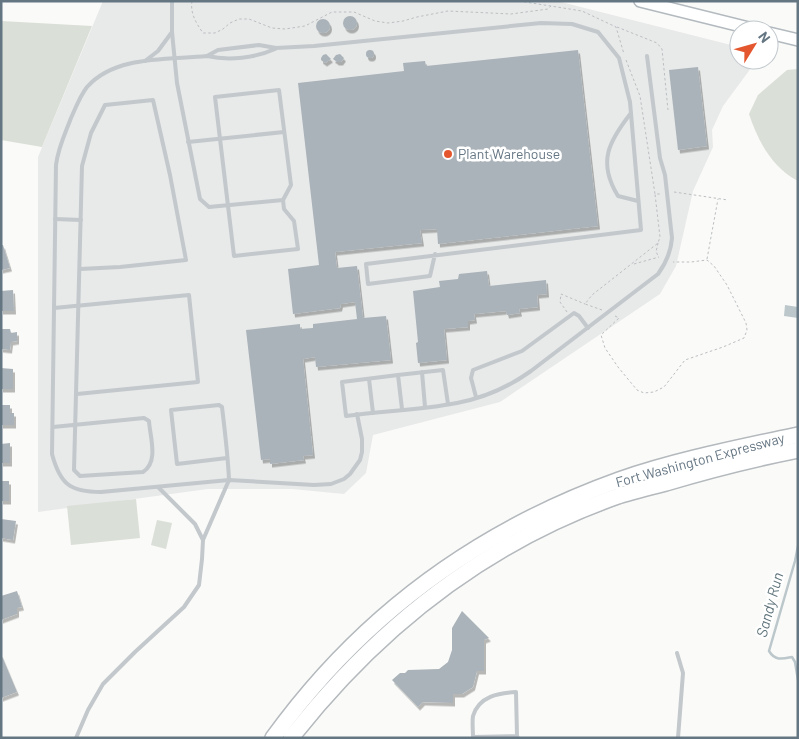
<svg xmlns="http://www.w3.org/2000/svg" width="799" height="739" font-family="Barlow,sans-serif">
	<defs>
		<filter id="shadow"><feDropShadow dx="2" dy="3.5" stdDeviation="0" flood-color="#0004"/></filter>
	</defs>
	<rect width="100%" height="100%" fill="#fafaf8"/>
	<polygon fill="#e8e9e9" points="103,1 557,1 739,47 739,60 757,60 723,106 712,130 713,147 693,191 676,266 660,294 500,402 373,435 366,473 344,494 292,489 208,489 38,512 38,157"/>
	<g fill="#dadfd7">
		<polygon points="1,21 92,26 42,147 1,140"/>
		<path d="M798,69V181C772,168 758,141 749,114L758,95L787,70Z"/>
		<polygon points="136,499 140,538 71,545 67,506"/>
		<polygon points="157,520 172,523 166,549 151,545"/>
	</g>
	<polygon fill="#bbc7cb" points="785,305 798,307 798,318 784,316"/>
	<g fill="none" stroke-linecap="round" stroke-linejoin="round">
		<path stroke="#bbc7cb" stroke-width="2.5" d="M798,546L795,561L769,651C775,661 782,659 792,657L795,662L798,680"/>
	</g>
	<g fill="#aab3b9" filter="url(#shadow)">
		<circle cx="350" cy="23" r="7"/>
		<circle cx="323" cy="26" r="7"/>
		<circle cx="370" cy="54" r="4"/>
		<polygon points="578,50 598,226 438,244 437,229 420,230 422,243 335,252 337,268 357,266 363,318 386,316 391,360 316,367 315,357 303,359 313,455 303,456 304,460 270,464 270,459 261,460 246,330 300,324 300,329 313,328 313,324 357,319 355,302 341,304 340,308 293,314 288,269 319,265 298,83 404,71 403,63 425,61 426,66"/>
		<polygon points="326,54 331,59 325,63 321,60 321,58 323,55"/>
		<polygon points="340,54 344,58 341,62 337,62 333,59 336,55"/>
		<polygon points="698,67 707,146 678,150 669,70"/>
		<polygon points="1,245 3,245 10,268 1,270"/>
		<polygon points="487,271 489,286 546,280 547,294 537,295 538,307 519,309 520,313 507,315 506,311 474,314 475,320 468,321 468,327 444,329 447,360 418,363 416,343 418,342 413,291 440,287 439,281 458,279 459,274"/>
		<polygon points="13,290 14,311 1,311 1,291"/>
		<polygon points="1,329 10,329 11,333 17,332 17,341 11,342 10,350 1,349"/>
		<polygon points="1,368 13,369 13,389 1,389"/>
		<polygon points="1,405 10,405 10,413 14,413 14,425 1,425"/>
		<polygon points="10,443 10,463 1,463 1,444"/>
		<rect x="1" y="481" width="8" height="20"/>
		<polygon points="1,519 16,521 13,540 1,538"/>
		<polygon points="17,591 22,607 17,608 17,614 1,620 1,596"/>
		<polygon points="462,611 489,638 484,640 484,671 477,671 473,687 462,694 453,694 453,703 423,702 418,707 392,680 400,673 405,673 408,670 439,669 448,662 452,650 452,628"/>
		<polygon points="1,654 17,692 1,698"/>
	</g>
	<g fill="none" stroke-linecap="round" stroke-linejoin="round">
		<defs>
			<g id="secondary">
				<polyline points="640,1 757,30"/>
				<polyline points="769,33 798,40"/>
			</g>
			<g id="highway">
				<path d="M273,738C361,616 477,531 619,480C676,460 738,448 798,435"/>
				<path d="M291,738C378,627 484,543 618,496C634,491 650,487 666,483C709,470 753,459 798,450"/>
			</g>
		</defs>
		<use href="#secondary" stroke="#b3babf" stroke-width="14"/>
		<use href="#highway" stroke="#b4b9bd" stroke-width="18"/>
		<g stroke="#bbbfc2" stroke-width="1" stroke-dasharray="2.5 2.5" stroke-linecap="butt">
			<path d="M192,1C190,13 196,23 203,33H215L223,29L230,23L239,19H249L272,28L285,29L305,26L332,12H354L375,21L388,23L403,21L417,17L448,11L511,14L548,9L551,6"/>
			<polyline points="519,1 582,11 616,27 624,54"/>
			<polyline points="617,27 657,43 662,49 668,110"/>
			<polyline points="626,60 640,96 655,194 660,194"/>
			<polyline points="674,192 728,200"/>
			<polyline points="658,243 656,252 659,257"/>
			<polyline points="707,259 718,199"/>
			<polyline points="634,264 659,257"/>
			<polyline points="602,310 585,304 592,295 658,243 660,237 655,194"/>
			<polyline points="567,312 560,302 561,294 585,304"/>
			<polyline points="615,316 619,318 601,335 605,348 618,367 637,390 644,393 654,392 664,387 685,360 723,347 744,338 747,330 746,323 727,285 714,266 707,260 691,262 673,262"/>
		</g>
		<g stroke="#c3c8cc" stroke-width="4">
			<polyline points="172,1 172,32 177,83 200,199 209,207 283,200"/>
			<path d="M275,49C255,58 229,61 207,56C168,60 115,55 87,87C80,96 76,107 71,118C65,134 58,148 56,165L52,454C60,484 70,492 101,492L229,480L314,485L331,484L344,479L350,474L360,460L362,452V439L357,414"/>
			<polyline points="207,56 218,50 259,45 276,48 314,46 541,23 572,24 598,32 619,58 630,102 641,230 366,264 368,284 430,276 435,254"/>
			<polyline points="145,61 158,51 172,32"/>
			<polygon points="279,90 291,185 283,200 284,209 294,221 298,249 234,256 215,97"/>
			<path d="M631,113C609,141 597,162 618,196L638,201"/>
			<polyline points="188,142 284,132"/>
			<polyline points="55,219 81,220"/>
			<polyline points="54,308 189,295 198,382 77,394"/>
			<polyline points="422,372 425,407"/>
			<path d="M398,375L342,382L346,416C383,411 421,410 457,403C483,398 510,386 531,371L658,274C666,263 671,252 672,238L665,175L660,158L647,56"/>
			<polyline points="369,379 373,413"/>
			<polyline points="476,397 471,378 473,370 522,351 574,313 579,316 588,328"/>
			<polyline points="402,409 398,375 443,370 448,404"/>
			<path d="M53,427L144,418L149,421C150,437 159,462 143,472L80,476L74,470L82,166L91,133L105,105L153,100L170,175L186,260L120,267L80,269"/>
			<polyline points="158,487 195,524 203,540"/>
			<polyline points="677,653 683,673 678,738"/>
			<path d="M517,736L473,737C473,731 472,722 473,716C479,696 499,693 516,692L517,736L518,738"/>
			<path d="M76,738L88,710L103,684L135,652L184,607L199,585L202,559L203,540L229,480C228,456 225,432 222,407L219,405L171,410L177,464L227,458"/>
		</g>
		<use href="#secondary" stroke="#fff" stroke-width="11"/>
		<use href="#highway" stroke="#fff" stroke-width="15"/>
	</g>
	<circle fill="#e4572e" stroke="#fff" stroke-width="2" cx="448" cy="154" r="5"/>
	<g text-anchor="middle" stroke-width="5" stroke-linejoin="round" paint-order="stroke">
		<g font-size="14" fill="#657683" stroke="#fff" text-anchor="start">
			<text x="458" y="159">Plant Warehouse</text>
		</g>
		<g font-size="14" fill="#657683" stroke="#fff">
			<text transform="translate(700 460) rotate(-15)" y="5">Fort Washington Expressway</text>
		</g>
		<g font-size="15" font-style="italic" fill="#60757c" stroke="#fff">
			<text transform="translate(770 605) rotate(-75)" y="5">Sandy Run</text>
		</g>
	</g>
	<rect width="799" height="739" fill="none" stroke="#657683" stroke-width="5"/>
	<g transform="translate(754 45) rotate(53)"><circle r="24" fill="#ffffff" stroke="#c1c8cd"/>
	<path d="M0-4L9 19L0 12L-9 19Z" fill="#e4572e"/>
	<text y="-8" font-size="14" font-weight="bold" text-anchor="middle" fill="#657683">N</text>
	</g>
</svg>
